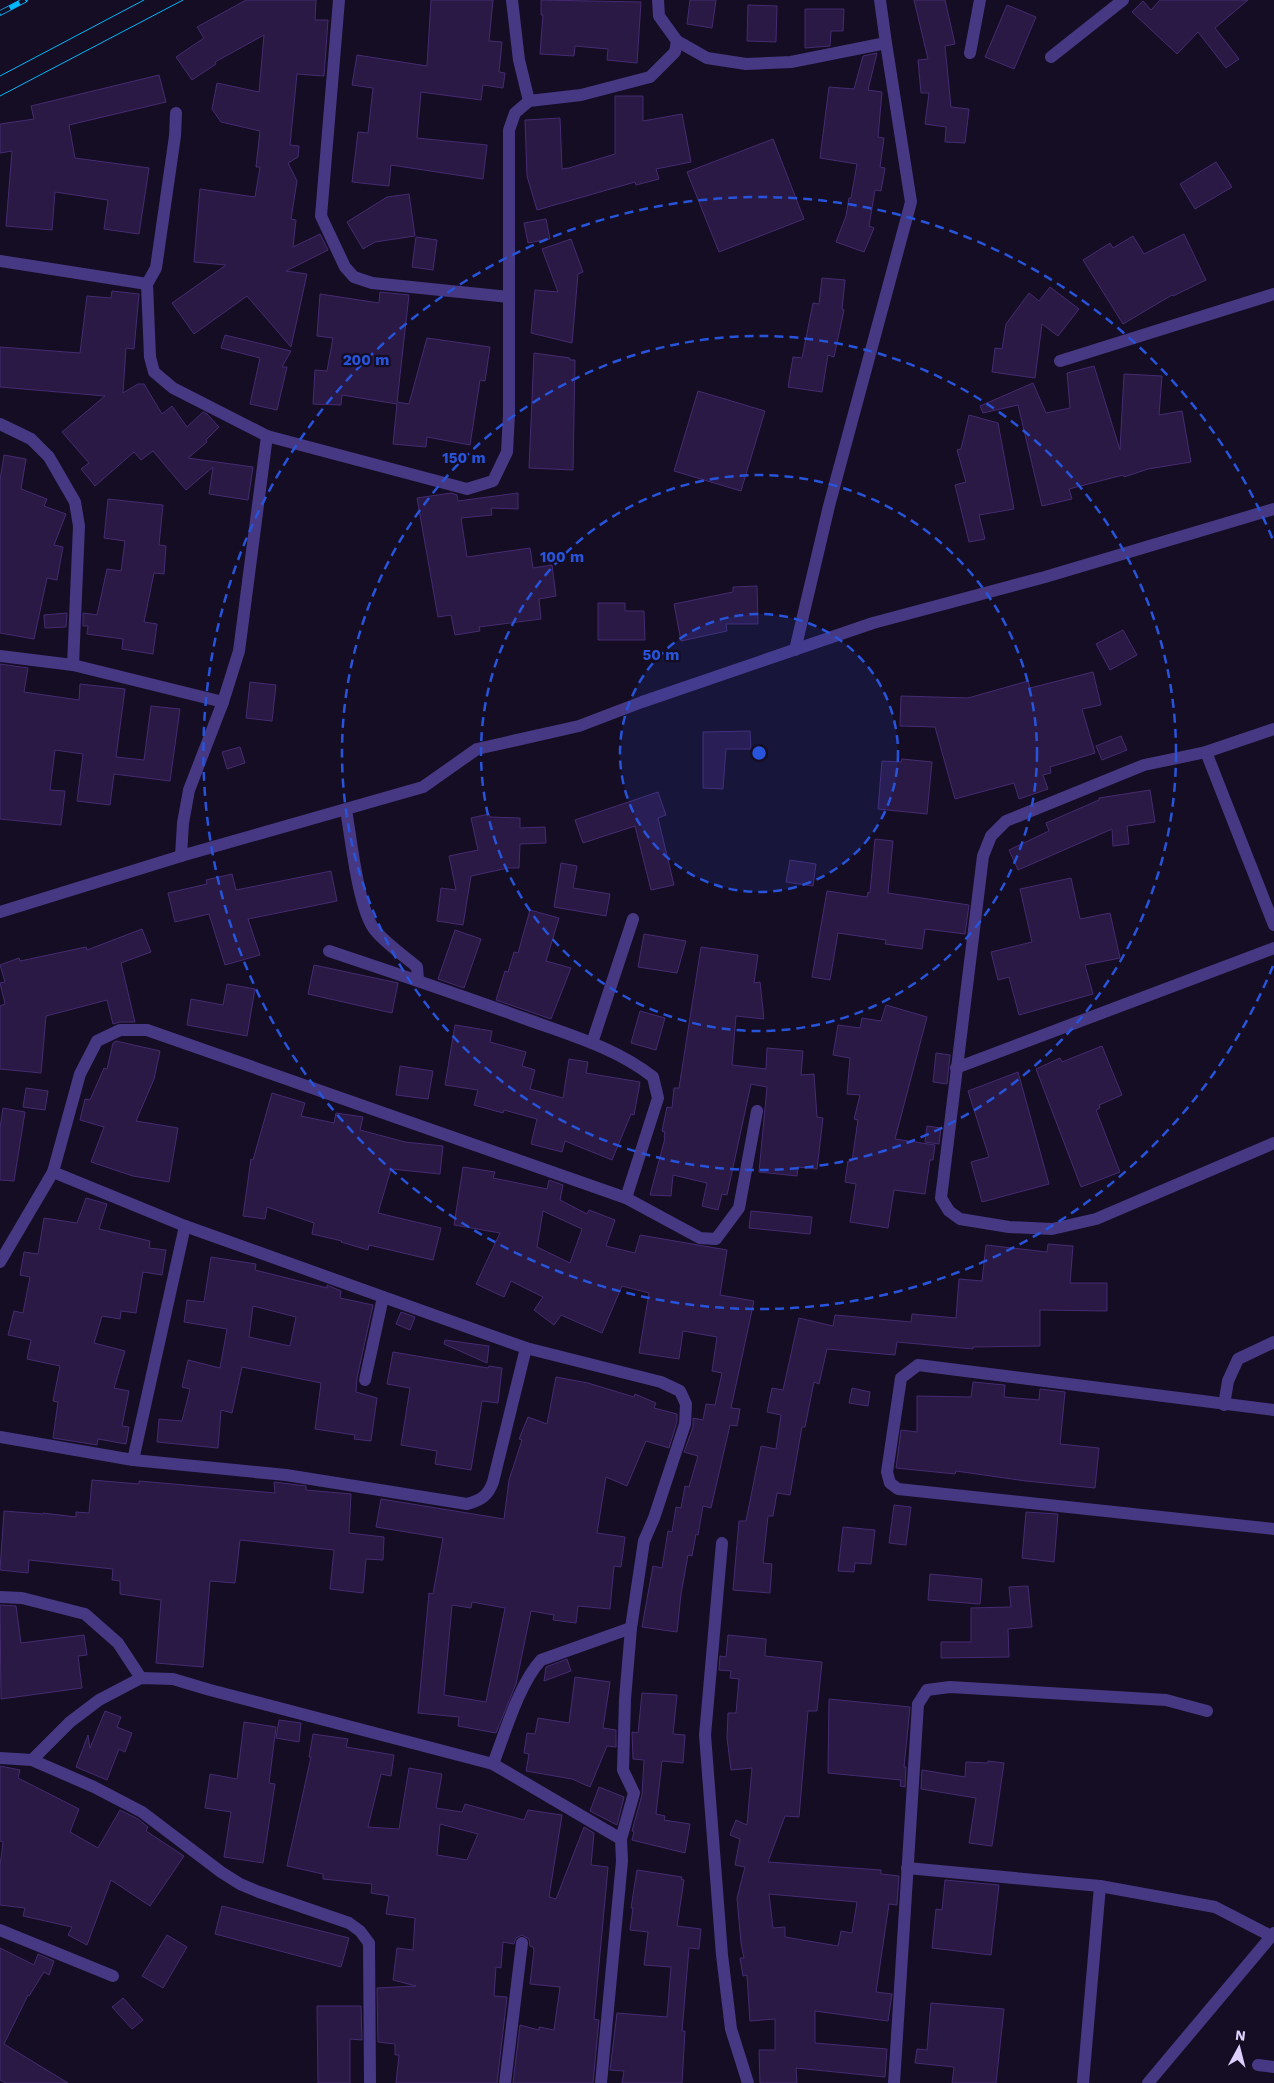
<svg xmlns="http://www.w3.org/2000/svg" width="1274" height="2083" font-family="'Work Sans',sans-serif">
	<rect width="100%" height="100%" fill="#150d23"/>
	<g fill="#291944" stroke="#452b71" fill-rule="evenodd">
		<polygon points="246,0 316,0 315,20 328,20 324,76 297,74 290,145 299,146 298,157 288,163 297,181 291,219 296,220 293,247 320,234 328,250 286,271 307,274 291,347 247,296 194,334 172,303 226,265 194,262 200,189 255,197 260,167 256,167 260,131 221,122 212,109 217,83 259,92 264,35 215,62 216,64 192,80 176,57 204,38 197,27"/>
		<polygon points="431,0 493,0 489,41 502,42 499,72 505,73 503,88 483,85 481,100 421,92 417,138 487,145 483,179 391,165 389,186 352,182 358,132 368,133 373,88 352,85 357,55 427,66"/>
		<polygon points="541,0 641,2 637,63 607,60 608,49 575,46 574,56 540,54 543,15 541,15"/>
		<polygon points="690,0 716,0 712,28 687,24"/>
		<polygon points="914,0 945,0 955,44 945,46 951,107 969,109 965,143 945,142 946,127 925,124 929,93 921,93 918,60 928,59"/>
		<polygon points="1160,0 1248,0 1215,28 1239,59 1226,68 1198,32 1177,54 1132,12 1143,1 1151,10"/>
		<polygon points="748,5 777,6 776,42 747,41"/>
		<polygon points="1007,5 1036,17 1014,69 985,57"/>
		<polygon points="805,9 844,9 843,31 831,31 830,46 805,48"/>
		<polygon points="877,53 868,90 882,92 878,137 884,138 880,167 885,168 881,191 875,190 869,226 874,228 864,252 836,242 846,216 849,198 851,198 857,164 820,158 829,87 854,89 863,56"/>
		<polygon points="159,75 166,102 69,125 75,158 149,168 139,234 104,229 108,200 55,192 52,230 6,226 12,151 0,153 0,124 34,119 31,106"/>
		<polygon points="615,96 643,96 643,121 682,114 691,162 656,169 659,179 636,185 635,182 537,210 527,176 525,120 560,118 562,169 569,168 615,154"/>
		<polygon points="773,139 804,219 719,252 687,172"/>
		<polygon points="1216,162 1232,187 1195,209 1180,184"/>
		<polygon points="409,194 415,236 375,242 363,249 347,222 387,197"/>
		<polygon points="546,219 550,239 528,243 524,223"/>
		<polygon points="1184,234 1206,280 1173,296 1172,295 1123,324 1083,260 1110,243 1113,248 1133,236 1144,254"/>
		<polygon points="416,237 437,240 433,270 412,267"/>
		<polygon points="571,239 583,272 578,274 572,343 531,333 535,290 558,292 542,249"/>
		<polygon points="822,278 845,280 842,309 844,310 834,357 828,355 822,392 788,387 793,357 802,358 813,303 819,304"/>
		<polygon points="1050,287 1079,309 1058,336 1042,324 1035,378 992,372 995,348 1002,349 1006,324 1029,293 1039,301"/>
		<polygon points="112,291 139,294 134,349 126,348 123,393 138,384 144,384 162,414 172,406 187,427 203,412 207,414 219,427 206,440 207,442 188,458 253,467 248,500 209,494 213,467 186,490 153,451 141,460 134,452 95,486 81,469 89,463 62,432 105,396 0,387 0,347 80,353 87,296 111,298"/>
		<polygon points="380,292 409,295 397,402 409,404 427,338 490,347 485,381 480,380 470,445 427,437 426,447 393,444 397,404 342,395 341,405 313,404 315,370 327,371 333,338 317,336 320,294 379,303"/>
		<polygon points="225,335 291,351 282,367 287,367 277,410 250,404 260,358 221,348"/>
		<polygon points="534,353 570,358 570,360 575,360 573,470 529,468"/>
		<polygon points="1094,366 1120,450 1124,374 1162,376 1159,415 1182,411 1191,462 1148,469 1124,477 1123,475 1069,489 1072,499 1042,506 1018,405 983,413 980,406 1033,383 1046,413 1070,408 1067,373"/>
		<polygon points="698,391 765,411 741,491 674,471"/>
		<polygon points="969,415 998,423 1014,509 979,515 985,539 969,542 955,485 966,482 957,450 961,449"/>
		<polygon points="4,455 26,459 21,489 47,499 44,506 66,514 54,545 63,547 57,580 47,578 34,639 0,633 0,480"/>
		<polygon points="451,493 457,495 458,501 518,493 518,509 491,508 492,515 461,518 467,557 530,548 533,568 552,565 556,596 539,599 541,619 479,627 480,631 455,635 451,615 438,617 417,498"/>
		<polygon points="108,499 163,505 159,545 166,546 164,574 154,573 144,622 157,624 153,654 122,649 123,639 87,634 88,626 83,626 83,613 97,615 107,569 121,571 125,541 104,538"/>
		<polygon points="757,586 758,624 726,624 727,631 681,641 674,604 733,592 733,587"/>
		<polygon points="598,603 625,603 625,611 644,611 645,640 598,640"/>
		<polygon points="67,613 66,627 45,628 44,615"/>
		<polygon points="1123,630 1137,655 1110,670 1096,644"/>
		<polygon points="0,664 28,668 24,692 79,700 80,684 125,689 116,757 144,760 151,706 180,709 170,781 114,774 110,805 77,801 83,754 55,750 50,790 65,791 61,825 0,819"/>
		<polygon points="1093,672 1101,705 1082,709 1095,753 1050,767 1051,773 1043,775 1048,789 1019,799 1014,783 955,799 935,727 900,726 901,696 968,698 1028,681 1030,688"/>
		<polygon points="250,682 276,685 272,721 246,718"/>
		<polygon points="750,731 751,749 726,749 723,789 703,788 703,732"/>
		<polygon points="1121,736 1127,750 1102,760 1096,746"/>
		<polygon points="240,747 245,763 227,769 222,752"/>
		<polygon points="902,759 932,762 927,814 878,809 882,761 901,762"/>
		<polygon points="1150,790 1155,822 1127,826 1129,844 1113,846 1112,829 1018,870 1009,850 1049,831 1046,823 1099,800 1099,798"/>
		<polygon points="658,792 666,815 658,818 674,885 651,890 635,826 583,843 575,820"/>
		<polygon points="489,814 490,817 520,818 520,828 545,827 546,843 520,844 519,868 508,868 471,876 463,925 437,921 441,888 456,890 449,856 478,850 471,818"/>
		<polygon points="875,839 893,841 888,893 969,905 965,934 925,929 922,949 885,944 886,940 838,933 830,980 812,977 827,891 867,897 868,892 870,893"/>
		<polygon points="790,860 816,864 813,886 786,882"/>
		<polygon points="561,863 577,866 573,888 610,894 606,916 554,907"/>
		<polygon points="331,871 337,901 248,919 260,955 225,965 209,914 175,922 168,893 207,884 206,880 232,874 236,890"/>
		<polygon points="1071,878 1080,919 1110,913 1120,958 1085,965 1093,994 1019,1015 1009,977 998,980 991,952 1032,942 1020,889"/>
		<polygon points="530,910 559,918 546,961 571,968 551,1019 496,1000 505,971 508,972 514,952 518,953"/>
		<polygon points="142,929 151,952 121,963 135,1022 120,1022 113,1024 107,1000 46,1016 41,1073 0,1069 0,1006 5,1004 0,983 5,982 0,965 19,958 20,961 86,947 87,950"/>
		<polygon points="455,930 481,939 464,988 438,979"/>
		<polygon points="644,934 686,941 677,973 638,967"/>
		<polygon points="701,947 758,955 754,983 760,982 764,1019 736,1016 732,1065 766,1069 767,1048 803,1051 801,1075 814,1074 817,1117 823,1118 817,1169 798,1167 797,1176 759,1172 767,1087 751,1084 727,1195 722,1194 718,1210 702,1206 707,1183 673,1175 671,1196 650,1195 665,1138 664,1137 665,1132 662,1131 667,1107 672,1108 674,1088 679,1088"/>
		<polygon points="314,965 398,983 392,1013 308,994"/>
		<polygon points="227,984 255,989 247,1036 187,1025 191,999 223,1005"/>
		<polygon points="886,1005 927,1017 895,1139 935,1145 933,1160 930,1160 925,1194 894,1190 888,1228 850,1222 856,1184 845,1182 848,1161 852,1161 858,1120 854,1119 860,1095 847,1094 850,1058 833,1055 838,1025 860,1028 862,1018 881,1021"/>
		<polygon points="640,1011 665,1018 656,1050 631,1043"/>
		<polygon points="455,1025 492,1031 490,1042 526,1052 522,1066 535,1070 530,1089 563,1098 569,1059 588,1062 586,1073 640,1082 634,1115 631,1114 612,1160 565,1141 562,1152 531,1144 537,1119 504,1110 503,1113 474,1105 478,1090 445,1085"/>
		<polygon points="116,1041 160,1051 154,1079 136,1121 178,1128 169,1182 133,1176 91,1162 104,1127 80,1120 85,1099 90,1100 104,1068 107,1069 113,1043"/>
		<polygon points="1102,1046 1122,1095 1099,1105 1100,1108 1096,1110 1120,1172 1081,1187 1036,1069 1060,1058 1062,1062"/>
		<polygon points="936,1053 950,1055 947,1084 933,1082"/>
		<polygon points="400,1066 433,1071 428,1099 396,1095"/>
		<polygon points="1018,1072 1049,1184 982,1202 971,1162 989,1157 968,1091"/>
		<polygon points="26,1088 48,1091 45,1110 23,1107"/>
		<polygon points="272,1093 305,1103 301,1116 334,1123 336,1113 363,1117 360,1130 405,1142 443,1146 440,1174 391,1169 378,1213 441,1228 433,1260 369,1245 368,1250 341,1242 342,1241 312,1234 314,1223 267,1207 265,1219 243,1216 251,1159 253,1160"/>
		<polygon points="3,1108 25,1112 14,1181 0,1180 0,1128"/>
		<polygon points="927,1126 941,1128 939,1144 925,1142"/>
		<path d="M463,1167L495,1172L493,1178L547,1189L549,1180L563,1185L560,1200L587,1214L589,1210L615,1220L606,1246L635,1253L640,1235L727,1250L720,1295L754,1301L731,1408L740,1409L737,1426L730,1425L711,1508L703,1506L698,1535L696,1534L692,1556L688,1555L681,1594L677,1632L642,1627L653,1566L662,1568L668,1531L672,1532L676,1507L681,1508L685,1486L689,1487L698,1456L684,1452L693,1427V1418L703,1420L706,1404L715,1405L722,1373L712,1371L717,1337L683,1331L679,1359L639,1353L649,1293L622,1286L602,1333L561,1315L554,1325L534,1310L543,1297L511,1281L504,1297L476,1284L500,1233L454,1225ZM543,1211L582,1229L570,1263L537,1247Z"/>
		<polygon points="86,1198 107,1204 99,1229 150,1241 149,1248 166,1250 162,1275 143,1272 136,1313 121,1311 120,1319 102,1316 94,1343 125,1351 114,1388 129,1391 122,1426 129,1427 126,1444 98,1439 97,1445 53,1438 58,1402 53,1401 60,1366 27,1359 31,1340 8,1335 14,1311 23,1313 30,1277 20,1275 24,1252 38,1254 44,1218 77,1223"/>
		<polygon points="751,1211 812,1217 810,1234 749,1228"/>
		<polygon points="1048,1244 1073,1246 1070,1283 1107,1283 1107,1311 1040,1310 1040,1346 973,1347 973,1349 897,1342 895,1355 827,1349 819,1384 814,1382 805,1427 802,1427 790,1495 777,1493 773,1516 768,1516 763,1563 772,1564 770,1593 733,1590 739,1521 746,1521 761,1446 776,1449 781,1415 767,1412 772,1388 783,1390 799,1318 833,1326 835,1315 911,1322 912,1314 956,1318 959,1279 982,1281 986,1245 1047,1252"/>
		<path d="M211,1257L256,1264L255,1270L327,1288V1285L341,1291L340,1298L373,1305L357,1378L356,1392L377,1398L371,1441L354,1439L355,1435L315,1429L321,1383L242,1367L232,1413L221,1410L218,1448L157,1442L159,1419L182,1421L190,1389L182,1387L188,1360L220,1368L227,1329L184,1322L187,1300L204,1302ZM253,1306L296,1317L290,1346L249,1337Z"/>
		<polygon points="401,1312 415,1317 410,1330 396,1324"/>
		<polygon points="445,1340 489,1346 487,1363 444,1344"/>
		<polygon points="393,1352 488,1368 489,1366 502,1368 498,1403 482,1401 471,1470 435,1464 437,1451 401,1445 410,1388 387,1384"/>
		<path d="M556,1377L588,1383L634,1397L635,1394L656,1403L654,1408L677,1414V1422L669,1448L646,1441L627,1486L606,1477L597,1533L625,1537L621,1567L614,1566L610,1609L578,1606L576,1623L553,1620L554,1615L531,1611L516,1684L496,1733L458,1726L459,1717L418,1713L429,1593L433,1594L443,1538L376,1527L381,1499L504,1519L509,1480L522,1440L519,1439L528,1417L547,1424ZM472,1602L505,1608L486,1702L444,1695L452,1605L471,1608Z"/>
		<polygon points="973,1382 1005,1385 1004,1397 1039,1400 1040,1389 1065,1392 1060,1444 1099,1448 1095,1488 1026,1481 956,1471 955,1474 896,1468 901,1430 917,1432 917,1396 971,1397"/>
		<polygon points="852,1388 870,1392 868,1406 849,1403"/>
		<polygon points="92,1480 139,1484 139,1481 275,1493 274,1482 306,1486 306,1490 351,1494 349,1533 384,1537 383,1560 366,1559 363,1593 330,1589 334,1550 240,1540 235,1583 210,1581 203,1667 156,1663 161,1600 120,1594 120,1581 112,1580 113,1569 29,1560 28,1573 0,1570 4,1511 43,1514 43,1513 76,1517 76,1512 89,1513"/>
		<polygon points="894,1505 911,1507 906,1545 889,1543"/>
		<polygon points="1026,1512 1058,1514 1054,1562 1022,1558"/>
		<polygon points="843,1527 875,1530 871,1564 855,1563 854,1572 838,1571"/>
		<polygon points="930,1574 982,1579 980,1604 928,1600"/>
		<polygon points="1028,1586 1032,1627 1008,1629 1009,1657 941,1658 941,1642 971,1642 971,1608 1011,1607 1009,1587"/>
		<polygon points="0,1605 16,1606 21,1643 84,1635 87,1655 78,1656 82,1688 1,1699"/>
		<path d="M728,1635L766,1639L765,1656L822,1662L817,1711H808L799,1817L785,1816L768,1862L881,1870V1874L899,1876L897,1905L889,1904L876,1992L892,1994L888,2021L815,2011V2043L887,2049L885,2077L796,2068L797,2083H760L759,2050H775V2019L750,2021L747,1975L743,1976L740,1958H744L741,1943L737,1898L745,1867L735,1865L740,1839L730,1835L736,1820L747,1825L752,1768L731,1770L727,1738L728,1713H736L739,1679L730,1678L731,1671L719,1670L720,1656L726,1657ZM769,1894L857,1902L852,1933L841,1931L838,1946L785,1937V1927L773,1928Z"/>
		<polygon points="567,1659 571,1671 544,1681 546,1667"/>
		<polygon points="575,1677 610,1682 603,1728 616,1730 616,1747 607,1746 590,1787 572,1779 526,1771 529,1754 524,1753 527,1733 535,1734 538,1718 569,1723"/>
		<polygon points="642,1693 677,1695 673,1734 685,1735 683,1763 662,1761 656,1814 665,1816 664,1820 690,1824 685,1853 632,1840 634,1832 632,1831 642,1795 644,1760 633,1759 632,1732 638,1733"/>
		<polygon points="829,1699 910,1707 904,1767 906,1767 905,1787 900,1786 901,1780 828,1773"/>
		<polygon points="105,1711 121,1717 117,1727 132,1733 125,1752 119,1749 107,1780 76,1767 88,1735 90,1748"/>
		<polygon points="279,1720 301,1723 299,1742 276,1738"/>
		<polygon points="244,1722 276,1727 269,1783 275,1784 263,1863 224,1857 231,1812 205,1808 210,1774 237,1779"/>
		<path d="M313,1734L348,1739L346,1747L394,1755L391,1776L381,1774L368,1827L399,1829L409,1768L442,1774L436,1808L462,1812L465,1804L524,1820L528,1810L562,1815L549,1897L556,1899L584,1827L594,1833L591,1865L608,1867L594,2019L599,2020L593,2083H513L520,2025L539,2030V2027L554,2030L560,1987L530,1984L534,1950L533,1947L530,1946L529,1939L522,1935L516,1938L514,1944L503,1942L501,1968L496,1967L494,1996L507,1997L497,2083H396L399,2055H395V2044L378,2042L377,1988L416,1986L393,1980L397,1948L413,1950L415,1918L386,1914L389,1896L371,1893L372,1884L323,1879V1874L287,1866L311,1757H309ZM440,1824L478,1834L467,1860L437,1855Z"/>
		<polygon points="988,1761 1004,1763 992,1846 969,1843 976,1798 921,1789 922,1770 965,1777 966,1762 988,1763"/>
		<polygon points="0,1766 20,1770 18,1778 79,1809 70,1832 98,1848 120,1810 138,1819 148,1827 146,1831 184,1856 150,1906 111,1880 87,1945 68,1935 72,1927 23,1916 25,1908 0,1905 0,1866 3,1842 0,1841"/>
		<polygon points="599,1787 624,1797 617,1825 590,1811"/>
		<polygon points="637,1870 682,1877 681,1879 684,1880 677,1926 701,1929 699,1949 689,1948 682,2031 685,2031 682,2083 622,2083 624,2071 610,2070 617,2013 667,2017 671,1967 644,1965 648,1932 630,1930 633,1908 631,1908"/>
		<polygon points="945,1880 999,1885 991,1955 932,1948 936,1909 942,1910"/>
		<polygon points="222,1906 349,1938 341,1967 215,1934"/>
		<polygon points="167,1935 187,1947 163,1988 142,1976"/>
		<polygon points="0,1948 34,1965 38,1954 54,1961 49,1975 44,1972 29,1996 28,1995 4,2044 68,2083 6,2083 0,2080"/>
		<polygon points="123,1998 143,2020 132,2029 112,2007"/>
		<polygon points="931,2003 1004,2009 996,2083 952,2083 954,2067 915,2063 917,2049 927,2050"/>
		<polygon points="317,2006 361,2006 362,2040 350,2039 350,2083 318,2083"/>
	</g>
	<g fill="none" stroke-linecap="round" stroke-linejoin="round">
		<g stroke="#473883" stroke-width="12">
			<polyline points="339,0 321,216 345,267 354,277 372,283 509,297"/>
			<polyline points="512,0 519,60 529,101"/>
			<polyline points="658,0 659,16 677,41 707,58 746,64 791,62 886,43 880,0"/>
			<polyline points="970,53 980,0"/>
			<polyline points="1051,57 1123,0"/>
			<polyline points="176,113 175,136 156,268 147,284 150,357 154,372 173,388 267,436 467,489 493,481 507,452 509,414 509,130 515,113 529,101 581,95 650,77 675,52 677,41"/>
			<polyline points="0,261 147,284"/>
			<polyline points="1060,361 1274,294"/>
			<polyline points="0,424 31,439 49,457 75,502 79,526 73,665"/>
			<polyline points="795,650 829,506 911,202 886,43"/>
			<polyline points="0,656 73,665 223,702"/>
			<polyline points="1274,729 1206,752 1144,765 1006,821 991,836 983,856 941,1198 949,1211 960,1219 1009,1227 1052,1229 1096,1219 1274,1143"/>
			<polyline points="1206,752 1274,925"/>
			<path d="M346,810C351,838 358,907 374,929C384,942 404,956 417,967L418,980"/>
			<polyline points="181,856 183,823 189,790 223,702 239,651 267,436"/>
			<polyline points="0,912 181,856 423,787 477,749 579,726 642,702 873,623 1045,577 1274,509"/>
			<path d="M329,951C395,973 460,995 526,1019C570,1035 616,1048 653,1077L658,1098L626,1198"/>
			<polyline points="592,1043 633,919"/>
			<polyline points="956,1068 1274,948"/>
			<polyline points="53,1172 185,1226 526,1348 661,1382 680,1391 686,1404 685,1424 654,1518 644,1541 631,1628 625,1699 623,1770 634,1793 621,1839 622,1861 601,2083"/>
			<polyline points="0,1262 53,1172 80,1074 97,1041 120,1030 147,1030 626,1198 700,1238 716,1239 739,1208 757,1111"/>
			<polyline points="365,1380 383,1297"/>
			<polyline points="1224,1405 1228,1381 1238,1359 1274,1342"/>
			<polyline points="1274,1410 918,1365 901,1378 887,1472 890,1483 898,1489 1274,1529"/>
			<path d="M0,1437L133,1460L286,1475L467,1504C481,1500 488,1496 493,1482L526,1348"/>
			<polyline points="133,1460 185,1226"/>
			<polyline points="722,1543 705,1735 722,1955 731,2029 748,2083"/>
			<polyline points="0,1597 22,1598 85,1614 118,1643 141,1678"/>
			<polyline points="0,1758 32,1760 94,1787 142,1812 221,1872 240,1884 259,1892 349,1923 360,1931 369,1943 370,2083"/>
			<polyline points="32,1760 70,1722 99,1700 141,1678 173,1679 210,1690 493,1764 621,1839"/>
			<path d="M493,1764C505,1733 519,1684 541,1660L631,1628"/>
			<polyline points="907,1868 1100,1886 1215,1907 1271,1936"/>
			<polyline points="0,1930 113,1976"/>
			<polyline points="1258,2065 1274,2067"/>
			<polyline points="505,2083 522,1943"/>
			<polyline points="894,2083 918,1704 927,1690 950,1687 1166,1700 1207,1711"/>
			<polyline points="1083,2083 1100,1886"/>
			<polyline points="1148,2083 1274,1933"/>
		</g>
		<g stroke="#00b7fb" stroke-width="1">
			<polyline points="0,76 144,0"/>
			<polyline points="0,96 183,0"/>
		</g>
		<defs>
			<polyline id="rail" points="0,13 25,0"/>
		</defs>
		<use href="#rail" stroke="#00b7fb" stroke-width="5.5"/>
		<use href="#rail" stroke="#150d23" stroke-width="4" stroke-dasharray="11" stroke-linecap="butt"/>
	</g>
	<circle cx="759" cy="753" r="139" fill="#2754da" fill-opacity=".12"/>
	<g fill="none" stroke="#2754da" stroke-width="2.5" stroke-dasharray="9 6">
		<circle cx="759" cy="753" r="139"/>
		<circle cx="759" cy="753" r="278"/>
		<circle cx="759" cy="753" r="417"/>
		<path d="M1273 966A556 556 0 1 1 1273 540"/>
	</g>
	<circle cx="759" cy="753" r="8" fill="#2754da" stroke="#150d23" stroke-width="2.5"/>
	<g font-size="15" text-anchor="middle" font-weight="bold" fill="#2754da" stroke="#150d23" stroke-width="4.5" stroke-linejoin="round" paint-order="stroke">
		<text x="366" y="365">200 m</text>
		<text x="464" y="463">150 m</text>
		<text x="562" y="562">100 m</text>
		<text x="661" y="660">50 m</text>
	</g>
	<g transform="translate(1239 2048) rotate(7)" stroke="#150d23" stroke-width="4" paint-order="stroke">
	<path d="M0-4L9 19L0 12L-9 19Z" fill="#ddd0ff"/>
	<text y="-8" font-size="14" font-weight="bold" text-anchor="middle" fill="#ddd0ff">N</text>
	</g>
</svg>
